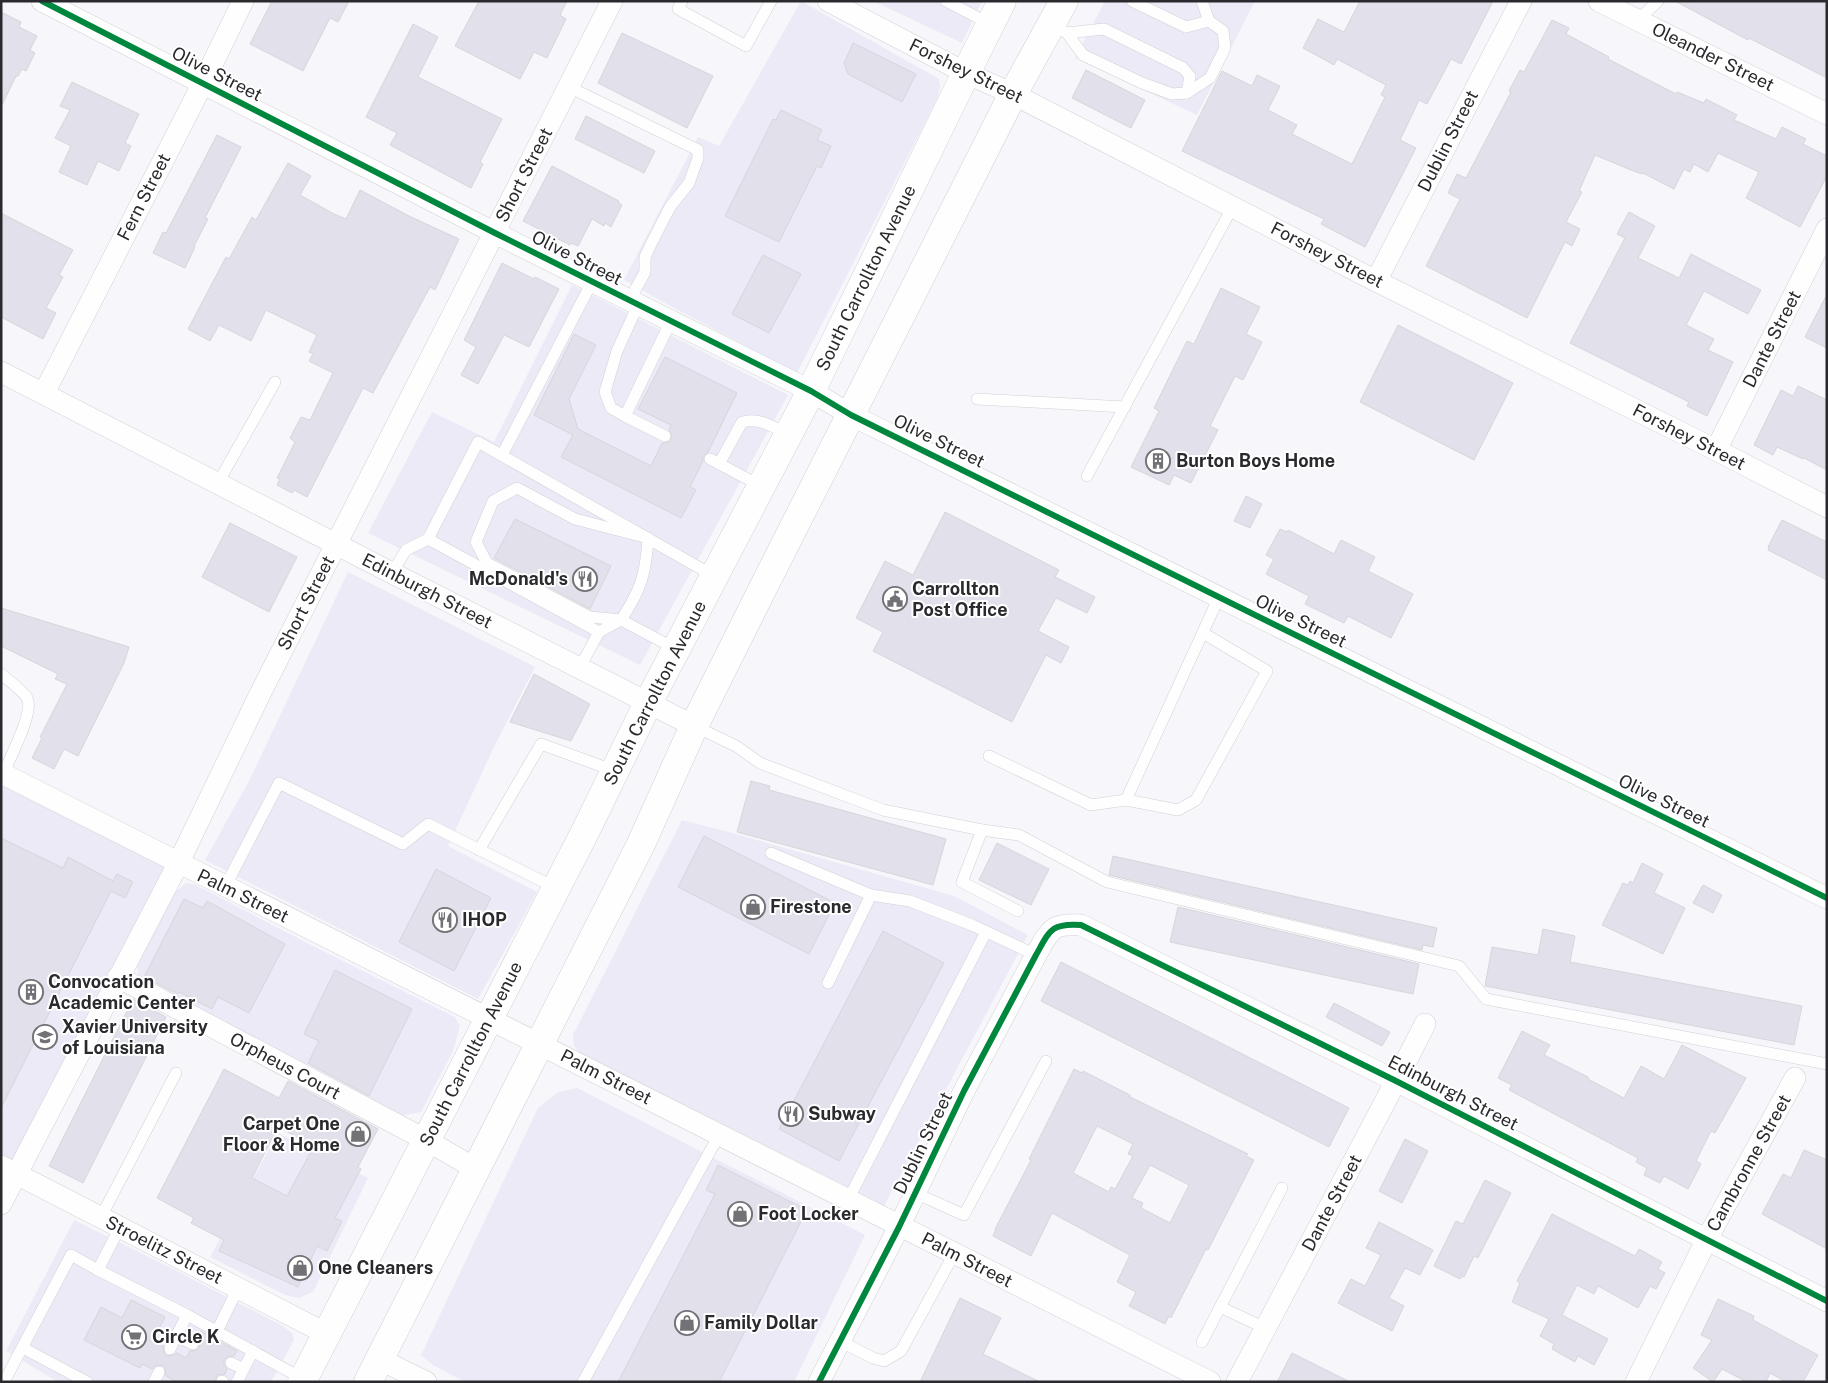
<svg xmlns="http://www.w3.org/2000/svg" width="1828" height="1383" font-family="'Public Sans',sans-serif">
	<rect width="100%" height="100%" fill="#f6f6fb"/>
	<g fill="#eceaf6">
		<polygon points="801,1 939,79 940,87 937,99 797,373 674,308 624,280 698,137 719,146"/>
		<polygon points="873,1 982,1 962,43"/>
		<polygon points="1105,1 1255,1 1197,115 1075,58"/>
		<polygon points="572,285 788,395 640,665 368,533 432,412 494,442"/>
		<polygon points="348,572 535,667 494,747 448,846 537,892 478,999 205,860 250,779"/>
		<polygon points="1,773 178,864 1,1211"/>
		<polygon points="682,820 725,831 954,896 1028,935 884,1206 583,1056 574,1046 573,1035"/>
		<polygon points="186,883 194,884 311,945 455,1017 460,1026 453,1051 421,1112 400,1116 140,979 137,968 144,949 173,894"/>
		<polygon points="577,1088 865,1235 794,1382 465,1382 433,1365 421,1355 538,1108 558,1092"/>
		<polygon points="278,1133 368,1178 313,1292 299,1298 285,1295 210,1257"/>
		<polygon points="74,1220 175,1270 283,1326 292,1333 294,1340 271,1382 58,1382 6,1351"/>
	</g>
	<g fill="#e1e0eb" stroke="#d6d6da" fill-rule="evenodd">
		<polygon points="272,1 349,1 338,22 330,18 303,71 250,44"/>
		<polygon points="479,1 567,1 560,15 566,19 547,58 534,52 520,79 455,46"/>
		<polygon points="1360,1 1493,1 1461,64 1451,59 1427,104 1419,100 1400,140 1416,148 1365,247 1321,224 1324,219 1182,151 1222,71 1252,86 1257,75 1280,86 1268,110 1297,125 1292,134 1352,164 1385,97 1381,95 1386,85 1337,59 1334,65 1303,48 1318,19 1344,32"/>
		<polygon points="1675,1 1827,1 1827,78 1749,38 1748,40"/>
		<polygon points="1,12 21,22 19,27 37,36 30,50 35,53 26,71 22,69 18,76 16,76 1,107"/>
		<polygon points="1552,20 1569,28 1566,34 1609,57 1608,59 1676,94 1677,92 1704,103 1706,99 1737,115 1734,120 1776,139 1782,127 1806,139 1803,144 1827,156 1827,176 1800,227 1746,198 1759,172 1718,153 1708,172 1694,164 1690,172 1684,169 1674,189 1643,173 1642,174 1631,170 1595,155 1579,191 1582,192 1566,222 1580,229 1572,246 1565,242 1527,318 1426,266 1460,199 1448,193 1457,174 1466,178 1511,92 1509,91 1520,70 1524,72"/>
		<polygon points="413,24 438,37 418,77 502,119 480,162 483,164 471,188 390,145 397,133 366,117"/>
		<polygon points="622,33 713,76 687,128 598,83"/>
		<polygon points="853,43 916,74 902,102 848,74 844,63"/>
		<polygon points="1086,70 1145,100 1131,128 1072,98"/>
		<polygon points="72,82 139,114 125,143 131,146 119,171 98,161 87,185 59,172 71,146 55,138 70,110 60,106"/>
		<polygon points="781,110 822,130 817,140 831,146 821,168 817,166 779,242 725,216 773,119 776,120"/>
		<polygon points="586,116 655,151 644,173 575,139"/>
		<polygon points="217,135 241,147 205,218 208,219 194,246 195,247 185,268 153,253 163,232 166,233"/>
		<polygon points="288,163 311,176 300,195 334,214 346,219 360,190 409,216 459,239 435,290 430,287 373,393 363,388 307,497 294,490 292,493 277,485 280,479 277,478 295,442 290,438 301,417 310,420 333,373 309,361 313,354 309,352 317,335 266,310 251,341 219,325 210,341 188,329 226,257 229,259 252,217 256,220"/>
		<polygon points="552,166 619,201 618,202 622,205 611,227 605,223 604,226 592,219 578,246 571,243 570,245 523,221"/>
		<polygon points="1629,212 1655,226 1638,258 1679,278 1691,254 1761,290 1748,314 1704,291 1686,325 1714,339 1708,350 1733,362 1707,416 1687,406 1689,402 1570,343 1625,238 1617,234"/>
		<polygon points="1,213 73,250 59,275 63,277 46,308 56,313 43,339 1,317"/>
		<polygon points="763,255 801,274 769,333 732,314"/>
		<polygon points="502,263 534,279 535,277 559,289 529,347 504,335 478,384 461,375 476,347 464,340"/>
		<polygon points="1221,288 1260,307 1246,334 1262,342 1243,380 1235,376 1210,426 1218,430 1191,483 1174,475 1169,485 1131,467 1159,411 1154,408 1187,341 1194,344"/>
		<polygon points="1827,294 1827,348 1805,337"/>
		<polygon points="1398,325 1513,383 1474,460 1360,402"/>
		<polygon points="574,334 596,345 569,399 578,429 651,466 662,443 669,442 671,440 672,435 669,430 671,425 638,409 665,357 737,393 708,452 703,456 703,461 690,487 696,490 681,518 561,457 573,435 534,415"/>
		<polygon points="1798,386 1827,400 1827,470 1804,458 1803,459 1777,447 1773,455 1754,445 1781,390 1793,396"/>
		<polygon points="1246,496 1262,504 1250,528 1234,521"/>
		<polygon points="945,512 1059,570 1055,577 1095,597 1087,613 1056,598 1038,631 1069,647 1061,663 1046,655 1012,722 873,651 883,632 856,618 885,561 913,575"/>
		<polygon points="515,519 611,566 590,609 494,558"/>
		<polygon points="1782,520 1827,542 1827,580 1768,550 1769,547 1768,547"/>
		<polygon points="230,523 297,557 269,612 202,577"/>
		<polygon points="1280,529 1287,532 1288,530 1334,554 1341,540 1375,557 1368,571 1413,594 1391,638 1348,616 1344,623 1305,604 1309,596 1266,574 1274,559 1266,555"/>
		<polygon points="1,608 129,647 124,663 78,756 64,749 54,769 32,758 42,738 40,737 67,684 55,679 58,674 1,646"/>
		<polygon points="534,674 590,704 571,741 510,722"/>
		<polygon points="751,781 770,786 769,790 946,839 933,885 737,832"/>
		<polygon points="704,836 835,903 809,954 678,887"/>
		<polygon points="1,838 63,868 68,857 113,881 117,874 133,882 125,898 111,891 1,1108"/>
		<polygon points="997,843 1049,869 1031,905 979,880"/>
		<polygon points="1113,856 1437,928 1433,947 1423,945 1422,950 1109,875"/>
		<polygon points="1642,863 1663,874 1654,893 1685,908 1663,954 1602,925 1623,883 1628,885 1630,881 1633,883"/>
		<polygon points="436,869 491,898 454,971 399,942"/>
		<polygon points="1703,885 1722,895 1713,913 1693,903"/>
		<polygon points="184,899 203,908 207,901 285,944 249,1013 218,997 212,1009 179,992 178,994 144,977"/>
		<polygon points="1178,907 1419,964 1413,994 1170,942"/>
		<polygon points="1543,929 1575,936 1570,962 1802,1006 1794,1045 1485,986 1492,947 1538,955"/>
		<polygon points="883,931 944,963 839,1161 779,1129"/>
		<polygon points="1061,962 1349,1108 1329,1147 1041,1001"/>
		<polygon points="335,970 412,1009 369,1096 308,1063 319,1041 304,1034"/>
		<polygon points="133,999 166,1017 83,1183 49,1166"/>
		<polygon points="1334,1003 1390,1032 1382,1046 1326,1017"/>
		<polygon points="1522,1031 1550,1045 1544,1055 1588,1077 1588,1079 1624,1098 1641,1066 1664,1079 1682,1045 1746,1078 1715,1133 1711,1131 1696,1161 1701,1164 1688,1189 1664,1176 1660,1183 1644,1175 1647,1168 1636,1162 1638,1158 1509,1090 1512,1085 1498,1078"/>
		<path d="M224,1069L279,1098L288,1081L378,1129L358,1167L361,1169L335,1218L342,1221L327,1251L317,1246L298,1287L219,1251L224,1240L191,1223L194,1218L157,1198ZM278,1127L314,1146L287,1196L252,1178Z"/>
		<path d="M1074,1069L1082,1073L1083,1071L1130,1095V1097L1248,1154L1246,1156L1254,1160L1208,1250L1206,1249L1171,1318L1169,1316L1165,1324L1129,1306L1136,1292L1117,1282L1130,1255L1052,1213L1031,1256L993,1236L996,1229H995L1031,1160L1029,1159ZM1097,1126L1133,1144L1128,1154L1133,1156L1115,1189L1111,1187L1109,1192L1073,1173ZM1150,1165L1189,1185L1170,1223L1141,1208L1143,1203L1132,1198Z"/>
		<polygon points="1405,1139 1428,1151 1402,1203 1379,1191"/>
		<polygon points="1804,1150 1827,1160 1827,1249 1762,1214 1783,1174 1791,1178"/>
		<polygon points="718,1165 807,1210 719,1382 618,1382 715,1194 706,1190"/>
		<polygon points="1485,1180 1511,1193 1478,1258 1474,1256 1464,1277 1462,1276 1460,1279 1434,1266 1456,1221 1463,1224"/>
		<polygon points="1552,1214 1635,1256 1639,1249 1662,1262 1658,1269 1665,1273 1656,1289 1650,1286 1638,1308 1598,1286 1594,1294 1577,1285 1562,1315 1608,1339 1594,1365 1578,1356 1575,1362 1552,1349 1554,1344 1540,1336 1549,1319 1512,1302 1520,1283 1517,1281"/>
		<polygon points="1379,1222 1433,1250 1420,1275 1405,1268 1389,1298 1404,1306 1392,1331 1338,1303 1351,1279 1365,1286 1381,1255 1366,1248"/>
		<polygon points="960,1298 1001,1318 983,1354 1040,1382 920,1382"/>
		<polygon points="1718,1299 1754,1316 1753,1320 1818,1355 1803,1382 1786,1382 1770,1373 1766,1382 1747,1382 1722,1369 1713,1382 1693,1368 1712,1340 1701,1335"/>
		<polygon points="131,1300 165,1317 153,1340 163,1346 164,1353 167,1356 174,1355 177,1353 186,1358 190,1351 198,1350 200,1343 196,1337 200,1331 237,1351 234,1356 230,1356 224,1359 224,1364 227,1369 225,1374 217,1375 215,1382 177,1382 166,1376 165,1368 162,1365 155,1366 152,1369 142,1364 140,1368 84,1340 101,1307 122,1318"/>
		<polygon points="1292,1353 1350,1382 1277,1382"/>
	</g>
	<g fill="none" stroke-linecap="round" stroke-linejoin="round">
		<defs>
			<g id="service">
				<polyline points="682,1 678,9 746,46 771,1"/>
				<polyline points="946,1 990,24"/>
				<polyline points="1202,1 1209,21"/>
				<polyline points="1638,20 1658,1"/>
				<polyline points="1052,24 1067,33 1083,55 1142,83 1172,94 1187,93 1210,78 1225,48 1223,31 1209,21 1186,27 1132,1"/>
				<polyline points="1067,33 1104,29 1183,68 1190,76 1187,93"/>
				<polyline points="569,87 698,150 698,158 689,183 670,207 652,242 645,257 645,272 629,301"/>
				<polyline points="977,399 1125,407"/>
				<polyline points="625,416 611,408 605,392 617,351 638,305"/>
				<polyline points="665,436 625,416 671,321"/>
				<polyline points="502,455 592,282"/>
				<polyline points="710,459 761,486"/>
				<path d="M719,464L742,422C759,417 773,427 788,434"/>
				<polyline points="1087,476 1233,206"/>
				<polyline points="218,483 275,382"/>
				<path d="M517,488L575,519L648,538C646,573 641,590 621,620L590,617L487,563L476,542L493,501Z"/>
				<polyline points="392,573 406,550 428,539"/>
				<polyline points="676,649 621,620 599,632 428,539 478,442 714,576"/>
				<polyline points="579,669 599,632"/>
				<path d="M1,674C8,680 23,691 27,698C35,711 9,760 3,774"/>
				<polyline points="694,726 736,746 760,763 883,810 982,830 962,882 1018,911"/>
				<polyline points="989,756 1091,805 1126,800 1219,597"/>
				<polyline points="1126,800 1178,810 1196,800 1267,671 1203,633"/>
				<polyline points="982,830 1019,835 1107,882 1459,966 1486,999 1827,1064"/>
				<polyline points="479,850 541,744 615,771"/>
				<polyline points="771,853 871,895 910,901 972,925 1036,955"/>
				<polyline points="225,887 279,783 403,844 428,824 556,888"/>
				<polyline points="828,983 871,895"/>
				<polyline points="915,1193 964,1215 1046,1061"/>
				<polyline points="848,1200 986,932"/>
				<polyline points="101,1217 176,1073"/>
				<polyline points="98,1270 187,1315 303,1379"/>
				<polyline points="1220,1307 1265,1328"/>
				<polyline points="217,1331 238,1288"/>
				<polyline points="176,1336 193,1344"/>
				<polyline points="840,1341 873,1358 884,1361 901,1351 954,1254"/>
				<polyline points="1202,1342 1282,1188"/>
				<polyline points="23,1348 87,1382"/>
				<polyline points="170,1349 187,1315"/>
				<polyline points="231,1363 244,1369"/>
				<polyline points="222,1381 223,1382"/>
				<polyline points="4,1382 71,1255 98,1270 120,1227"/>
				<polyline points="154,1382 159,1372"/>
				<polyline points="237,1382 253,1351"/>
				<polyline points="583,1382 719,1135"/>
			</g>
			<g id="minor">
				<polyline points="42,1 495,233 811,391 851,415 1827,898"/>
				<polyline points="828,1 966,73 1013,94 1376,281 1716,450 1827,507"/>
				<polyline points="1599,1 1827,114"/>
				<polyline points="1376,281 1521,1"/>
				<polyline points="1,372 392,573 694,726"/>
				<polyline points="44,393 203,83 243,1"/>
				<polyline points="1716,450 1827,229"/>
				<polyline points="1,773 1210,1382"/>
				<polyline points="118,977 426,1140 476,1169"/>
				<polyline points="1,1166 327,1334"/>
				<polyline points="1,1204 178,864 260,694 612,1"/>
				<polyline points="379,1359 426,1382"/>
				<path d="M819,1382L899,1227L964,1091L1036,955C1050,930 1051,923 1081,925L1396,1081L1827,1301"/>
				<polyline points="1237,1382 1396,1081 1425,1024"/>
				<polyline points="1636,1382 1707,1239 1795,1078"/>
			</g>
			<g id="secondary">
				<polyline points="302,1382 585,832 648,703 811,391 966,73 1002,1"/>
				<polyline points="368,1382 641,844 694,726 765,584 1013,94 1064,1"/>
			</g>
		</defs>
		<use href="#service" stroke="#d1d1d5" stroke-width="12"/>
		<use href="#minor" stroke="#d1d1d5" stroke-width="22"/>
		<use href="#secondary" stroke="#d1d1d5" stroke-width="29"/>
		<use href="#service" stroke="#fefefe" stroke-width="11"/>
		<use href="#minor" stroke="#fefefe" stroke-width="21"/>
		<use href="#secondary" stroke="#fefefe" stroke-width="28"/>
		<defs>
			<g id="cycleway">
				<polyline points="42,1 495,233 811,391 851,415 1827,898"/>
				<path d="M819,1382L899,1227L964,1091L1036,955C1050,930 1051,923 1081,925L1396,1081L1827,1301"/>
			</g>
		</defs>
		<use href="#cycleway" stroke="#fff" stroke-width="9"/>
		<use href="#cycleway" stroke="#00873e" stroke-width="6"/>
	</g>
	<defs>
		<symbol id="building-ring" viewBox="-11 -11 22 22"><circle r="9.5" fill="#fff" stroke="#717176" stroke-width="1.5"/><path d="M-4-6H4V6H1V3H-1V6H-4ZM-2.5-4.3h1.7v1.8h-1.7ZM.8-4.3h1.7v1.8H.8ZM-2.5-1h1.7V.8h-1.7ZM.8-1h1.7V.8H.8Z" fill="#717176"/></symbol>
		<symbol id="restaurant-ring" viewBox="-11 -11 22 22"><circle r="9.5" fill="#fff" stroke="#717176" stroke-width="1.5"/><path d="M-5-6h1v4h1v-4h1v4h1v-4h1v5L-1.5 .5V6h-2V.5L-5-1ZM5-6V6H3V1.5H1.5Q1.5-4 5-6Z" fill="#717176"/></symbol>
		<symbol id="civic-ring" viewBox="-11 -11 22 22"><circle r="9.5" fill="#fff" stroke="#717176" stroke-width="1.5"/><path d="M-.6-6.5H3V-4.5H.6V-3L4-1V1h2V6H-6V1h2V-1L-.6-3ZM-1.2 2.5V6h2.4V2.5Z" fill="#717176"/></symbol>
		<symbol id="shop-ring" viewBox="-11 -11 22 22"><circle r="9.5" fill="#fff" stroke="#717176" stroke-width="1.5"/><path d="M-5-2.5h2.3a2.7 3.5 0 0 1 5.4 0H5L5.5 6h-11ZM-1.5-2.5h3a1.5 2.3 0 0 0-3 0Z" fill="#717176"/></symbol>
		<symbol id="university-ring" viewBox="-11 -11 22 22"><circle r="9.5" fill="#fff" stroke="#717176" stroke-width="1.5"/><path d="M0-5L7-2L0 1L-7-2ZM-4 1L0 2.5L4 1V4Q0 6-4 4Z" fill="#717176"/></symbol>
		<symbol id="supermarket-ring" viewBox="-11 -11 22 22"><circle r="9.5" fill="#fff" stroke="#717176" stroke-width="1.5"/><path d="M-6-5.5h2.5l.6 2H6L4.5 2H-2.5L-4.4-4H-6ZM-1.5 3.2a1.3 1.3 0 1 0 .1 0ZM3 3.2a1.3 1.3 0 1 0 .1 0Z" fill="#717176"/></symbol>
	</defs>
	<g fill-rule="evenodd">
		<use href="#building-ring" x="1144" y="447" width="28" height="28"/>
		<use href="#restaurant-ring" x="571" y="565" width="28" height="28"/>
		<use href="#civic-ring" x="881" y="585" width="28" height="28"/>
		<use href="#shop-ring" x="739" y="893" width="28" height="28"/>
		<use href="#restaurant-ring" x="431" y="906" width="28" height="28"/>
		<use href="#building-ring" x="17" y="978" width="28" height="28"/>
		<use href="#university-ring" x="31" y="1023" width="28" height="28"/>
		<use href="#restaurant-ring" x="777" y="1100" width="28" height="28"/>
		<use href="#shop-ring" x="344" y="1120" width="28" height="28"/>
		<use href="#shop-ring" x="726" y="1200" width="28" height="28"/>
		<use href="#shop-ring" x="286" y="1254" width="28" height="28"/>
		<use href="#shop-ring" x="673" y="1309" width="28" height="28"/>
		<use href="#supermarket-ring" x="120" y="1323" width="28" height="28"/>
	</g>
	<g text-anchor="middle" stroke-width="4" stroke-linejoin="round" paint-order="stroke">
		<g font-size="18" fill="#2a2a2e" stroke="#fff">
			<text transform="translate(1713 57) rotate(26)" y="6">Oleander Street</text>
			<text transform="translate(966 71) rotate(26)" y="6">Forshey Street</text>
			<text transform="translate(217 74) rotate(27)" y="6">Olive Street</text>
			<text transform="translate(1448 141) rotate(-63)" y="6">Dublin Street</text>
			<text transform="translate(524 175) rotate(-63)" y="6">Short Street</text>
			<text transform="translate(144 197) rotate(-63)" y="6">Fern Street</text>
			<text transform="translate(1327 255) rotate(27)" y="6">Forshey Street</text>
			<text transform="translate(577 258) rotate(27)" y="6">Olive Street</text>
			<text transform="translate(866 278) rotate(-64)" y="6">South Carrollton Avenue</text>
			<text transform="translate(1772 339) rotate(-63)" y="6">Dante Street</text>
			<text transform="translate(1689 437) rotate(27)" y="6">Forshey Street</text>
			<text transform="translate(939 441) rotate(26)" y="6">Olive Street</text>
			<text transform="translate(427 591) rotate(27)" y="6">Edinburgh Street</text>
			<text transform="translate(306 603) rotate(-63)" y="6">Short Street</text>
			<text transform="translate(1301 621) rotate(26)" y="6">Olive Street</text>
			<text transform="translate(655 693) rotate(-63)" y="6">South Carrollton Avenue</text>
			<text transform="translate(1664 801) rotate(26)" y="6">Olive Street</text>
			<text transform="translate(243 896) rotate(26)" y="6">Palm Street</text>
			<text transform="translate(471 1054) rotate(-63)" y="6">South Carrollton Avenue</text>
			<text transform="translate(285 1066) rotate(28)" y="6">Orpheus Court</text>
			<text transform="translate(606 1077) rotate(27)" y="6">Palm Street</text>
			<text transform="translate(1453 1093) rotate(27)" y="6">Edinburgh Street</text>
			<text transform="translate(923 1143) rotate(-64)" y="6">Dublin Street</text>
			<text transform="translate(1749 1163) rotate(-61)" y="6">Cambronne Street</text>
			<text transform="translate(1332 1203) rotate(-62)" y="6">Dante Street</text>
			<text transform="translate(164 1250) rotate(27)" y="6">Stroelitz Street</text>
			<text transform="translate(967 1260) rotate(27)" y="6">Palm Street</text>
		</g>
		<g font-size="18" font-weight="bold" fill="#2a2a2e" stroke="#fff" text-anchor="start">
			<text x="1176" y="467">Burton Boys Home</text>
			<text x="568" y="585" text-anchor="end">McDonald's</text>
			<text x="912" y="595">Carrollton<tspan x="912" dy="21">Post Office</tspan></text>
			<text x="770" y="913">Firestone</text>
			<text x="462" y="926">IHOP</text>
			<text x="48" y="988">Convocation<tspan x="48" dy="21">Academic Center</tspan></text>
			<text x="62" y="1033">Xavier University<tspan x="62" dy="21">of Louisiana</tspan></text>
			<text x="808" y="1120">Subway</text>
			<text x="340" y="1130" text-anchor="end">Carpet One<tspan x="340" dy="21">Floor &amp; Home</tspan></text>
			<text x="758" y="1220">Foot Locker</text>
			<text x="318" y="1274">One Cleaners</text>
			<text x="704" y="1329">Family Dollar</text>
			<text x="152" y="1343">Circle K</text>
		</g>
	</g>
	<rect width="1828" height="1383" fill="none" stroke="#2a2a2e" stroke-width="5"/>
</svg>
